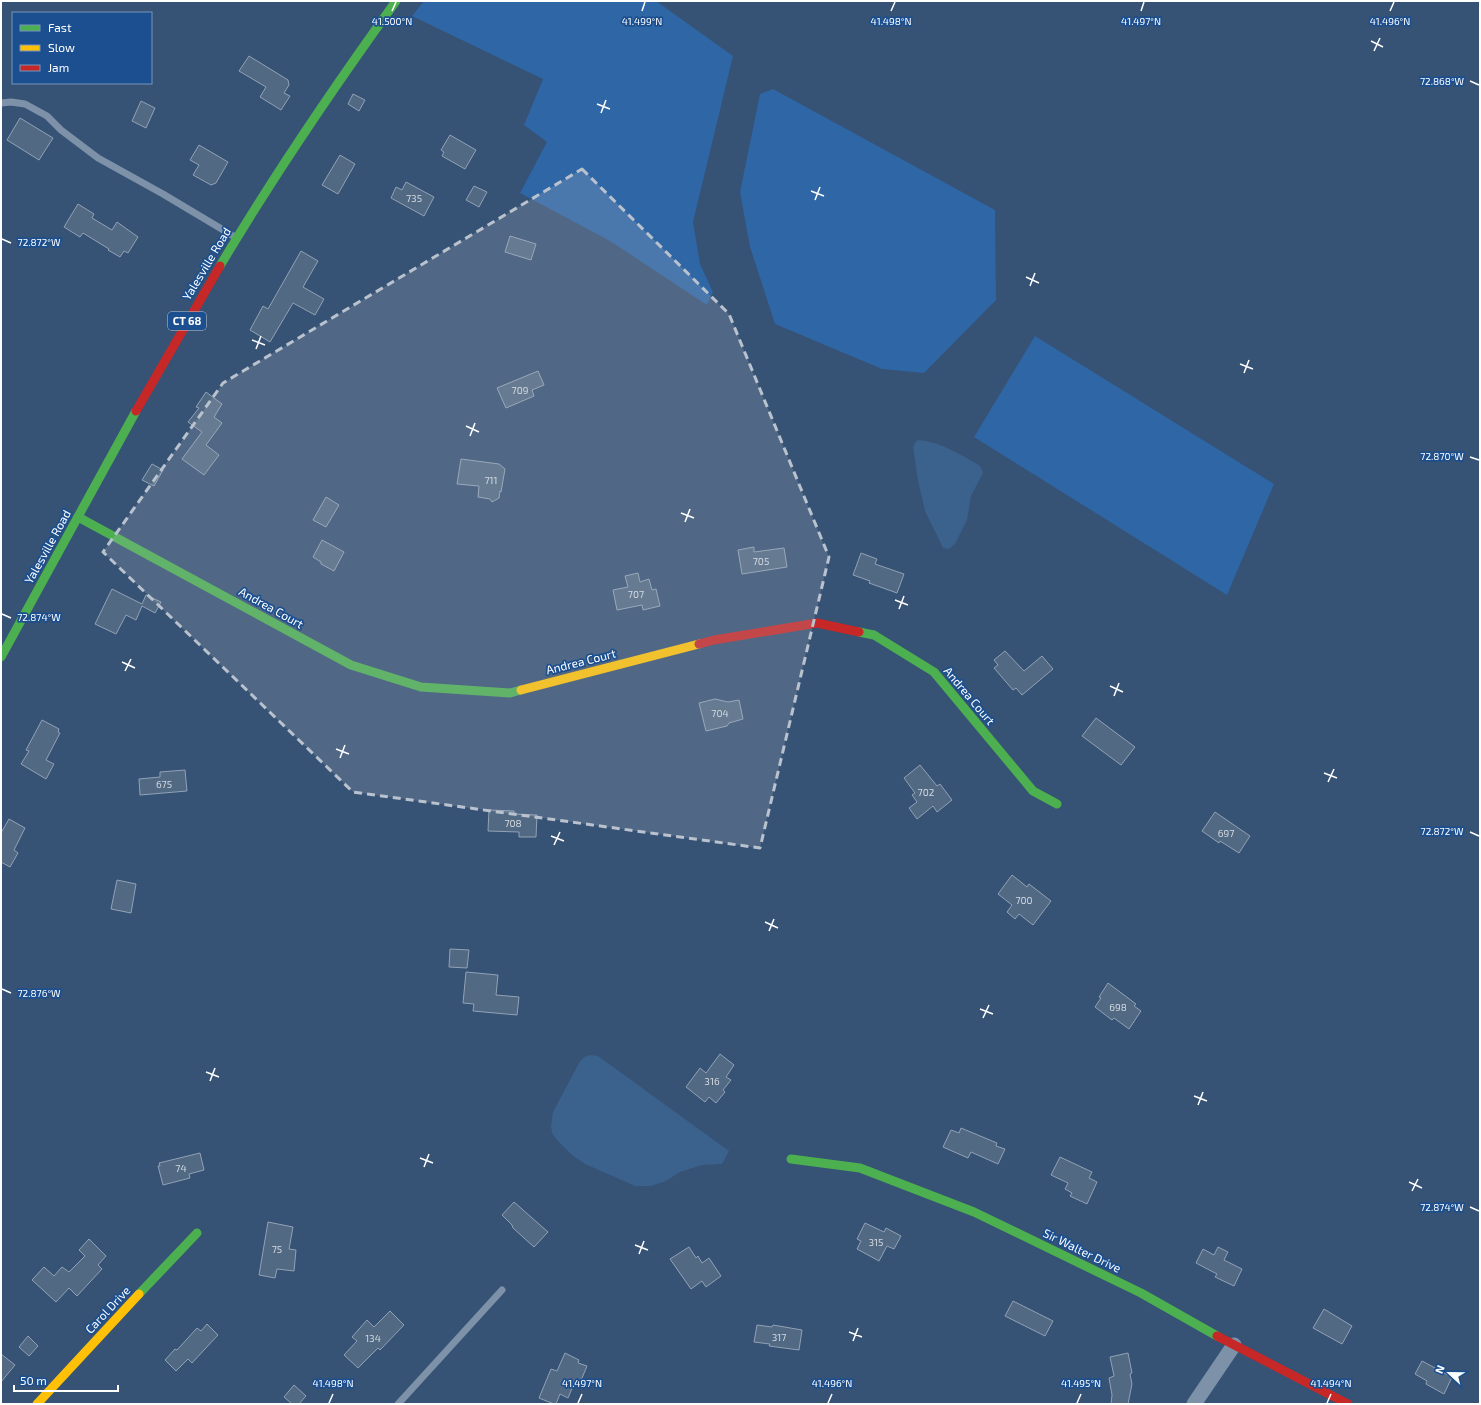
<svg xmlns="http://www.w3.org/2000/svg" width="1481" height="1405" font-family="'Exo 2',sans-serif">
	<rect width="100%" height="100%" fill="#365274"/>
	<g fill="#2f66a5">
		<polygon points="424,1 656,1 733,56 693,222 700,264 713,292 707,305 610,241 520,193 547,142 524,125 543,79 412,16"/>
		<polygon points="773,89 995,210 996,300 924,373 882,369 775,324 750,247 740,192 760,94"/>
		<polygon points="1035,336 1274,484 1227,595 974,437"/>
	</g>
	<g fill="#3b618d">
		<path d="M919,440C941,442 962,455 980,466L983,472L982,475L971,496L967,520L955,544L949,549L943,548L925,511L918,481L913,447L916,441Z"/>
		<polygon points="591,1055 598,1056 729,1151 722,1164 702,1165 680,1172 666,1181 651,1186 635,1186 585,1164 572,1155 556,1139 552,1133 551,1126 553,1112 579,1063 584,1057"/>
	</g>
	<g fill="#526984" stroke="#92a2b6">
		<polygon points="249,56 288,80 289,85 284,93 290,96 281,110 260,97 266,87 239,71"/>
		<polygon points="353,94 365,100 359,111 348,104"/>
		<polygon points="141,101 155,108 146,128 132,121"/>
		<polygon points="20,118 53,138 39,160 7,140"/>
		<polygon points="450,135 476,150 465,169 442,156 444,152 441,150"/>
		<polygon points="199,145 228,162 216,183 211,185 193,175 199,165 190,160"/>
		<polygon points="340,155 355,164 338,194 322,185"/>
		<polygon points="406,182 434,197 424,216 391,198 396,187 402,190"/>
		<polygon points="474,186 487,192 479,207 466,200"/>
		<polygon points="78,204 94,214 92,218 112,230 117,222 138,237 128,253 124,251 120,257 108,250 109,249 83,233 80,237 64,227"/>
		<polygon points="510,236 536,244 531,260 505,252"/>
		<polygon points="301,251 318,261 303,287 324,299 315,315 293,303 270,342 250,330 263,306 268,309"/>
		<polygon points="538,371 544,385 532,390 534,396 506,408 497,388"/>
		<polygon points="206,392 222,404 214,417 222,423 206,445 219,455 204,475 182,459 202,432 188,422 199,408 196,407"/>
		<polygon points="461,459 499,464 505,469 501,492 500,491 499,498 492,502 490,499 478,497 479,486 457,484"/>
		<polygon points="152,464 163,470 154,486 142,480"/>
		<polygon points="326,497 339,505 326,527 313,520"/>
		<polygon points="322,540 344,552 334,571 321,564 321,562 313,557"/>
		<polygon points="754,547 754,552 784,548 787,567 742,574 738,550"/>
		<polygon points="861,553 877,559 875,564 904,574 897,593 869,583 870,581 853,575"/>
		<polygon points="638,573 640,582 649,579 652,590 656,589 660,606 643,610 642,605 617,610 613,590 628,587 625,576"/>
		<polygon points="112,589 142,604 146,595 161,602 155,613 142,606 136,620 126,615 116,634 95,624"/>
		<polygon points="1005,651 1024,671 1042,656 1053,669 1022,695 1016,688 1013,690 994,668 998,665 994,660"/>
		<polygon points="715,699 728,702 739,700 743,719 729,723 727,726 706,731 699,703"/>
		<polygon points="1096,718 1135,747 1121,765 1082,736"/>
		<polygon points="42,720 59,729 58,732 60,733 46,760 54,764 46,779 21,764 29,751 26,750"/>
		<polygon points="920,765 937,786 940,784 952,800 937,812 933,806 917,819 909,808 917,802 912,795 915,793 904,778"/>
		<polygon points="185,770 187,791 140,795 139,779 160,777 160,772"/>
		<polygon points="489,810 514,811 514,814 537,815 536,837 519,837 519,832 488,831"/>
		<polygon points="1215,812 1250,836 1239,853 1220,841 1219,843 1202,831"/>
		<polygon points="9,819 25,828 14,850 18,853 10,867 1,862 1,833"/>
		<polygon points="1012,875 1027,887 1029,884 1051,901 1033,925 1019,914 1015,919 1007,912 1012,905 998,894"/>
		<polygon points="117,880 136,884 131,913 111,909"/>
		<polygon points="450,949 469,950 467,968 449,967"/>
		<polygon points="466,972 498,975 496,995 519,997 517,1015 473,1011 474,1004 463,1003"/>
		<polygon points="1108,983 1136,1004 1134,1006 1141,1011 1129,1029 1114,1018 1112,1020 1095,1007 1101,998 1099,997"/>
		<polygon points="720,1054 734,1065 726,1077 731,1080 723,1090 725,1092 716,1103 709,1097 705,1102 686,1087 700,1068 706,1073"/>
		<polygon points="961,1128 997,1143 996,1146 1005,1149 998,1164 971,1152 968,1158 943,1147 951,1130 959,1133"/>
		<polygon points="200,1153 204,1170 189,1174 190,1178 163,1185 158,1166 160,1166 159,1163"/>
		<polygon points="1060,1157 1092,1172 1089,1178 1097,1182 1087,1204 1070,1196 1072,1193 1065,1189 1068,1183 1051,1175"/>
		<polygon points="514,1202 548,1232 534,1247 513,1228 512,1225 502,1215"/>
		<polygon points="268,1222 293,1227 289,1249 296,1250 294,1271 277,1269 275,1278 259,1275"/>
		<polygon points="865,1223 884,1232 886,1228 901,1236 894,1249 887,1246 879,1261 857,1249 861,1241 857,1239"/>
		<polygon points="89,1239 106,1256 98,1265 102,1269 77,1296 69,1288 56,1302 32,1280 44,1267 54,1276 62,1267 69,1272 85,1256 79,1250"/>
		<polygon points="689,1247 696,1258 698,1256 702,1263 709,1258 721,1276 706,1287 702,1281 691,1289 670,1259"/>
		<polygon points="1218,1247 1228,1252 1224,1260 1242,1269 1234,1286 1215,1277 1217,1274 1196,1263 1203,1249 1214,1255"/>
		<polygon points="1013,1301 1053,1321 1045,1336 1005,1316"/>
		<polygon points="1324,1309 1352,1326 1342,1344 1313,1328"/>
		<polygon points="390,1311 404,1325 380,1350 378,1348 358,1368 344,1355 357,1341 352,1337 367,1320 374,1327"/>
		<polygon points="207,1324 218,1335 192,1363 188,1359 176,1371 165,1360 175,1349 177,1350 197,1328 201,1331"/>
		<polygon points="757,1325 772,1327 773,1325 802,1330 799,1350 769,1346 770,1344 754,1342"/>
		<polygon points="28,1336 38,1346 29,1356 19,1347"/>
		<polygon points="565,1353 579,1360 578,1363 587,1366 580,1383 575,1381 568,1398 560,1394 556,1404 554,1404 539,1398 551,1369 557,1371"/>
		<polygon points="1128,1353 1132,1373 1130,1374 1132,1384 1128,1404 1111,1404 1112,1395 1109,1378 1114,1376 1110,1357"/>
		<polygon points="1,1354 15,1365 1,1382"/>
		<polygon points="1422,1361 1452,1377 1444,1394 1426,1384 1427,1381 1415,1374"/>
		<polygon points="294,1385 306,1396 299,1404 292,1404 284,1397"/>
	</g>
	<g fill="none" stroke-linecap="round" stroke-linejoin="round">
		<g stroke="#7d92a8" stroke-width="7">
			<polyline points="1,103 11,102 25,104 47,116 61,130 98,158 163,194 235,237"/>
			<polyline points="398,1404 502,1290"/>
		</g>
		<polyline stroke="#7d92a8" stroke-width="15" points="1194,1404 1234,1345"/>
		<g stroke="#4caf50" stroke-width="9">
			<path d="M220,266C274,175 334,87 396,1"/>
			<polyline points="78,517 351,665 421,687 510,693 521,690"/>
			<polyline points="859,632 874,635 934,672 1033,791 1057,804"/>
			<polyline points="1,657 136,411"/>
			<polyline points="791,1159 860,1168 974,1212 1141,1293 1217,1336"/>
			<polyline points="139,1294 197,1233"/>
		</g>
		<g stroke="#ffc107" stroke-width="9">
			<polyline points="521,690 699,644"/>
			<polyline points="37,1404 139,1294"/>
		</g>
		<g stroke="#c62828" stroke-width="9">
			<polyline points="136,411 220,266"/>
			<polyline points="699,644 714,640 817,623 859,632"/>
			<polyline points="1217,1336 1348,1404"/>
		</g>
	</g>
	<path fill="#b9c2ce" fill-opacity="0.2" stroke="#b9c2ce" stroke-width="3" stroke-dasharray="8 5" stroke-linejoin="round" d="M582,169L729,314L829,557L760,848L353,792L103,552L223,383Z"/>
	<path fill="none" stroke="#fff" stroke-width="1.5" d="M392,11L396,2M642,11L645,2M891,11L895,2M1141,11L1144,2M1390,11L1394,2M1371,41L1383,47M1374,51L1380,38M1470,81L1479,85M597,104L610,109M601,113L606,100M811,191L824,196M815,200L820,187M2,239L11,243M1026,277L1039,283M1030,286L1035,273M252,340L265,345M256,349L261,336M1240,364L1253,369M1244,373L1249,360M466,426L479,432M470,436L475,423M1470,457L1479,460M681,513L694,518M685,522L690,509M895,600L908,605M899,609L904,596M2,614L11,618M122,662L135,668M125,671L131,659M1110,686L1123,692M1114,696L1119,683M336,749L349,754M340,758L345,745M1324,773L1337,778M1328,782L1334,769M1470,832L1479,836M551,836L564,841M554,845L560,832M765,922L778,928M769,931L774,919M2,989L11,993M980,1009L993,1014M983,1018L989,1005M206,1072L219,1077M210,1081L215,1068M1194,1096L1207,1101M1198,1105L1203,1092M420,1158L433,1163M424,1167L429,1154M1409,1182L1422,1188M1412,1191L1418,1179M1470,1207L1479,1211M635,1245L648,1250M639,1254L644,1241M849,1332L862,1337M853,1341L858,1328M329,1403L333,1394M578,1403L582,1394M828,1403L832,1394M1077,1403L1081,1394M1327,1403L1331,1394"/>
	<g text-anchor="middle" stroke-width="3.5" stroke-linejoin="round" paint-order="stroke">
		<g font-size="10" fill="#d4dae0">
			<text x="414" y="202">735</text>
			<text x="520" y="394">709</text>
			<text x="491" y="484">711</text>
			<text x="761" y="565">705</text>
			<text x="636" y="598">707</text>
			<text x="720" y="717">704</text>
			<text x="164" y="788">675</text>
			<text x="926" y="796">702</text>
			<text x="513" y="827">708</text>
			<text x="1226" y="837">697</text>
			<text x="1024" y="904">700</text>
			<text x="1118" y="1011">698</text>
			<text x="712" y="1085">316</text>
			<text x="181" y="1172">74</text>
			<text x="876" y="1246">315</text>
			<text x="277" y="1253">75</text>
			<text x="779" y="1341">317</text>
			<text x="373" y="1342">134</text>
		</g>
		<rect fill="#1b4f8f" stroke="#bbcadd" stroke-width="1" x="168" y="312" width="38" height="18" rx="3"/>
		<g font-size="11" font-weight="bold" fill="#fff">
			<text x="187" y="325">CT 68</text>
		</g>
		<g font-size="12" fill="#fff" stroke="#1b4f8f">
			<text transform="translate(207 264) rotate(-59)" y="4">Yalesville Road</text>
			<text transform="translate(48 547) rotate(-61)" y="4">Yalesville Road</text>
			<text transform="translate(271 608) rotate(29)" y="4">Andrea Court</text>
			<text transform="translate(581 662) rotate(-14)" y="4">Andrea Court</text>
			<text transform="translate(969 696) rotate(50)" y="4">Andrea Court</text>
			<text transform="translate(1082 1251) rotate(26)" y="4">Sir Walter Drive</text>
			<text transform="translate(108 1310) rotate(-47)" y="4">Carol Drive</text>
		</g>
	</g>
	<g font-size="10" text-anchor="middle" fill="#fff" stroke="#1b4f8f" stroke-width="3.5" stroke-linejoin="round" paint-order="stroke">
		<text x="1141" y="25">41.497°N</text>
		<text x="1390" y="25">41.496°N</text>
		<text x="392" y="25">41.500°N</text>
		<text x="642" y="25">41.499°N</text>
		<text x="891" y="25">41.498°N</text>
		<text x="1442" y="85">72.868°W</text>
		<text x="39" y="246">72.872°W</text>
		<text x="1442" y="460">72.870°W</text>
		<text x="39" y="621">72.874°W</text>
		<text x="1442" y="835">72.872°W</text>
		<text x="39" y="997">72.876°W</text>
		<text x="1442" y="1211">72.874°W</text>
		<text x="333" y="1387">41.498°N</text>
		<text x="582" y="1387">41.497°N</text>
		<text x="832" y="1387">41.496°N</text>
		<text x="1081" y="1387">41.495°N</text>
		<text x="1331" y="1387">41.494°N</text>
	</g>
	<rect width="1481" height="1405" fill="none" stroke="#ffffff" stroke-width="4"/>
	<rect x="12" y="12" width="140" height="72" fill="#1b4f8f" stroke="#7695bc"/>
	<rect x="20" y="25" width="20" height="6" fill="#4caf50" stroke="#7695bc"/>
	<text x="48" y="32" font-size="12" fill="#ffffff">Fast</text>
	<rect x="20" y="45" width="20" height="6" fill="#ffc107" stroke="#7695bc"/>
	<text x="48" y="52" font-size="12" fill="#ffffff">Slow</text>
	<rect x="20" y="65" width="20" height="6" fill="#c62828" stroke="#7695bc"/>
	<text x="48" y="72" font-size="12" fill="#ffffff">Jam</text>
	<g transform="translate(1449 1373) rotate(292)" stroke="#1b4f8f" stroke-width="3" paint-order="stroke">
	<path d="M0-3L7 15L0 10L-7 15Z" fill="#ffffff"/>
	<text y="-6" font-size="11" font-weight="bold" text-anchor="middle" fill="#ffffff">N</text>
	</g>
	<path d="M14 1385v6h104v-6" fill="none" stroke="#ffffff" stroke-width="2"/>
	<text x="20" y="1385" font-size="12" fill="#ffffff" stroke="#1b4f8f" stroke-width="3" paint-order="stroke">50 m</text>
</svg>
